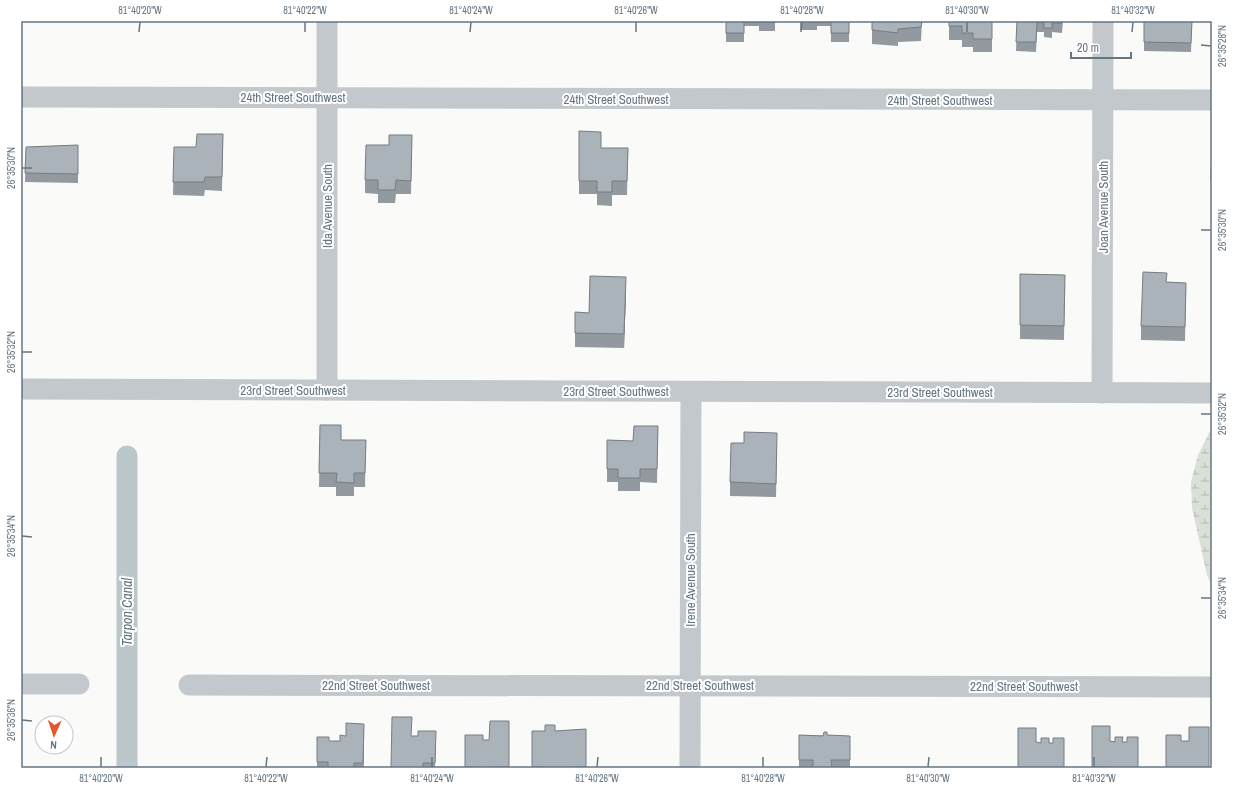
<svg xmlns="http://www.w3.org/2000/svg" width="1233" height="789" font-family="'Archivo Narrow',sans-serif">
	<defs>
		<pattern id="wetland-marsh" width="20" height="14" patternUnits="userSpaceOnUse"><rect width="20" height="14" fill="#dadfd7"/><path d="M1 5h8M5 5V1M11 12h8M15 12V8" fill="none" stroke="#b4b9b4"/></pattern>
	</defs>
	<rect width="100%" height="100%" fill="#fafaf8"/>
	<polygon fill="url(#wetland-marsh)" points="1212,427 1212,586 1207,575 1192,508 1191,482 1198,455"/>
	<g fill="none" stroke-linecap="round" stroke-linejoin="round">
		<polyline stroke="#bbc7cb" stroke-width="21" points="127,768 127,456"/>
		<g stroke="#c3c8cc" stroke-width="21">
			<polyline points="21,97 1212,100"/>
			<polyline points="21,389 1212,393"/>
			<polyline points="327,390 327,21"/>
			<polyline points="1102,393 1103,21"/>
			<polyline points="21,684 79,684"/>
			<polyline points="189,685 1212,687"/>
			<polyline points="690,768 691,392"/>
		</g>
	</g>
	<g fill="#929a9f">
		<polygon points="726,21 775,21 775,31 759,31 759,26 744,26 744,42 726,42"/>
		<polygon points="800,21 849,21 849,42 831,42 831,26 817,26 817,30 800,30"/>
		<polygon points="872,21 922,21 921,41 898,42 898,46 872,44"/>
		<polygon points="949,21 992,21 992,52 973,52 973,47 962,47 962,40 949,40"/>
		<polygon points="1017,21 1063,21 1062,33 1052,32 1052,38 1044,37 1044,32 1037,32 1036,52 1016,51"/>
		<polygon points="1144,21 1192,21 1191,52 1144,51"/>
		<polygon points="579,131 601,148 628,148 627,195 612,195 612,206 597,205 597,194 579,194"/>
		<polygon points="223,134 222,191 205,190 204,196 173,195 174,147 196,147"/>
		<polygon points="412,135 411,194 396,194 395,203 378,203 378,194 365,193 365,180 389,145"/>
		<polygon points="1212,139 1212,193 1211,193"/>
		<polygon points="78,145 78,183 25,182 26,147"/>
		<polygon points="1020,274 1065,275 1064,340 1020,339"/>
		<polygon points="1167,282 1186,283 1185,341 1141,340 1141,326"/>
		<polygon points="626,291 624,348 575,347 575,312 589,313"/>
		<polygon points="320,425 341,440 366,440 365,487 354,487 354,496 336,496 336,487 319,487"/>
		<polygon points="658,426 657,483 640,482 640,491 618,491 618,482 607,482 607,440 633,441"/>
		<polygon points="777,446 776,497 730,496 730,482"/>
		<polygon points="509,721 509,768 465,768 465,735 483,740 489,740"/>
		<polygon points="364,724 364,768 317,768 317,737 329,741 340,741 346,736"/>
		<polygon points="1092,726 1110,741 1123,742 1138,768 1092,768"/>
		<polygon points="586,729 586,768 532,768 532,731 555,731"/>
		<polygon points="799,735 850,736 850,768 799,768"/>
		<polygon points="412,736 436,745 435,768 391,768"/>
	</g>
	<polygon fill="#777d82" points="626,277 626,291 624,348 624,334"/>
	<g fill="#aab3b9" stroke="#777d82">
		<rect x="726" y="21" width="18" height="12"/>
		<rect x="759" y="21" width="16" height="1"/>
		<rect x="831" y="21" width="18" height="12"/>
		<polygon points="872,21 922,21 921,27 898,29 898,33 872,30"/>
		<polygon points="949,21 992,21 992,39 973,39 973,33 962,33 962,26 949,26"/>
		<polygon points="1017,21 1062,21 1062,23 1052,23 1052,28 1044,28 1044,23 1037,22 1036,42 1016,42"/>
		<polygon points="1144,21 1192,21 1191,43 1144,42"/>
		<polygon points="579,131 601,132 601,148 628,148 627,181 612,181 612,192 597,192 597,181 579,181"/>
		<polygon points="197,134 223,134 222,177 205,177 204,182 173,182 174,147 196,147"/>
		<polygon points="389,135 412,135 411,181 396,180 395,190 378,190 378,180 365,180 366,145 389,145"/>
		<polygon points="1212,139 1212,180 1211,180"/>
		<polygon points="78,145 78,174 25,173 26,147"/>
		<polygon points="1143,272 1167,273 1166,282 1186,283 1185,327 1141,326"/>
		<polygon points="1020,274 1065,275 1064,326 1020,325"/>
		<polygon points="590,276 626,277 624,334 575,333 575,312 589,313"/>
		<polygon points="320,425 341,425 341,440 366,440 365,473 354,473 354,483 336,482 337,473 319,473"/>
		<polygon points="634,426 658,426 657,469 640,469 640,478 618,478 618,469 607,469 607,440 633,441"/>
		<polygon points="744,432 777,433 776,484 730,482 731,443 744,443"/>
		<polygon points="392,717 412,717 411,736 418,736 418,731 436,731 435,763 423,763 423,768 391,768"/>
		<polygon points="490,721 509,721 509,767 491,767 491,768 477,768 477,767 465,767 465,735 483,735 483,740 489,740"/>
		<polygon points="346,723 364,724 363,763 354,763 354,768 328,768 328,762 317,762 317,737 329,737 329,741 340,741 340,735 346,736"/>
		<polygon points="545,725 555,725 555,731 586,729 586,767 544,768 544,767 532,767 532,731 545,731"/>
		<polygon points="1092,726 1110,726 1110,741 1115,742 1115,737 1123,737 1122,742 1127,742 1127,737 1138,737 1138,768 1108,768 1108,767 1092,767"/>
		<polygon points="1189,727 1209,727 1209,768 1166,768 1166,735 1181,735 1181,741 1189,741"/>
		<polygon points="1018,728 1036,728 1036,742 1041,743 1041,738 1049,738 1049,743 1053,743 1053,738 1064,738 1064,768 1018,768"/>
		<polygon points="824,732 827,732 827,735 850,736 850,760 831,760 832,768 813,768 813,760 799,760 799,735 823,736"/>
	</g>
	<path fill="none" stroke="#657683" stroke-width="1.5" d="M139,32L140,22M305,32V22M470,32L471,22M636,32V22M801,32L802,22M967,32V22M1132,32L1133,22M1201,45L1211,46M22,168H32M1201,230H1211M22,352H32M1201,414H1211M22,536L32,537M1201,598H1211M22,720L32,721M101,767V757M266,767L267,757M432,767V757M597,767L598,757M763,767V757M928,767L929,757M1094,767V757"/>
	<g text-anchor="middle" stroke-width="4" stroke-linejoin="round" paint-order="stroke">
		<g font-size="13" fill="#657683" stroke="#fff">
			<text x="293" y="102">24th Street Southwest</text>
			<text x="616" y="104">24th Street Southwest</text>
			<text x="940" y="105">24th Street Southwest</text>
			<text transform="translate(327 206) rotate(-90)" y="5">Ida Avenue South</text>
			<text transform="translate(1103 207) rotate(-90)" y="5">Joan Avenue South</text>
			<text x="293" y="395">23rd Street Southwest</text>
			<text x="616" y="396">23rd Street Southwest</text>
			<text x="940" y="397">23rd Street Southwest</text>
			<text transform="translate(690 580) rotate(-90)" y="5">Irene Avenue South</text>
			<text x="376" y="690">22nd Street Southwest</text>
			<text x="700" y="690">22nd Street Southwest</text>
			<text x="1024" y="691">22nd Street Southwest</text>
		</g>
		<g font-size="14" font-style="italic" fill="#60757c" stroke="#fff">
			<text transform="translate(127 612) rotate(-90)" y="5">Tarpon Canal</text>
		</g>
	</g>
	<rect width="1233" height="789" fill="none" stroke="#ffffff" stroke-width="44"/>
	<g transform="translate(54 735) rotate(183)"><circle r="19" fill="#ffffff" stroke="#c1c8cd"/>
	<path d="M0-3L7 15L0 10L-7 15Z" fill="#e4572e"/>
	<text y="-6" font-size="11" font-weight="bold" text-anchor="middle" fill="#657683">N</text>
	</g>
	<path d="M1071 52v6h60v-6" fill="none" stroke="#657683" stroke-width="2"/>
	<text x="1077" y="52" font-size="12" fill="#657683" stroke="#ffffff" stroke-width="3" paint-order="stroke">20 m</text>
	<rect x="22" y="22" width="1189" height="745" fill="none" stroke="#657683" stroke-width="1.5"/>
	<g font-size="10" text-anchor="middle" fill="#657683">
		<text x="140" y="14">81°40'20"W</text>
		<text x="305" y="14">81°40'22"W</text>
		<text x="471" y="14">81°40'24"W</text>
		<text x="636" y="14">81°40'26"W</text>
		<text x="802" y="14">81°40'28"W</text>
		<text x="967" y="14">81°40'30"W</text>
		<text x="1133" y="14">81°40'32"W</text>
		<text transform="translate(1222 46) rotate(-90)" y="4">26°35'28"N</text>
		<text transform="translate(11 168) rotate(-90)" y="4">26°35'30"N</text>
		<text transform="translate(1222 230) rotate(-90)" y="4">26°35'30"N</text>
		<text transform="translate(11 352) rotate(-90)" y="4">26°35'32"N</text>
		<text transform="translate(1222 414) rotate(-90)" y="4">26°35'32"N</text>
		<text transform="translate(11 536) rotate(-90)" y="4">26°35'34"N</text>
		<text transform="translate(1222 598) rotate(-90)" y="4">26°35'34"N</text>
		<text transform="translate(11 720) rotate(-90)" y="4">26°35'36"N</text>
		<text x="101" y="782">81°40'20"W</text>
		<text x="266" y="782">81°40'22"W</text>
		<text x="432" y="782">81°40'24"W</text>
		<text x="597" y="782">81°40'26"W</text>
		<text x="763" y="782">81°40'28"W</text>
		<text x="928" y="782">81°40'30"W</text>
		<text x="1094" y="782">81°40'32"W</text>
	</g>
</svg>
